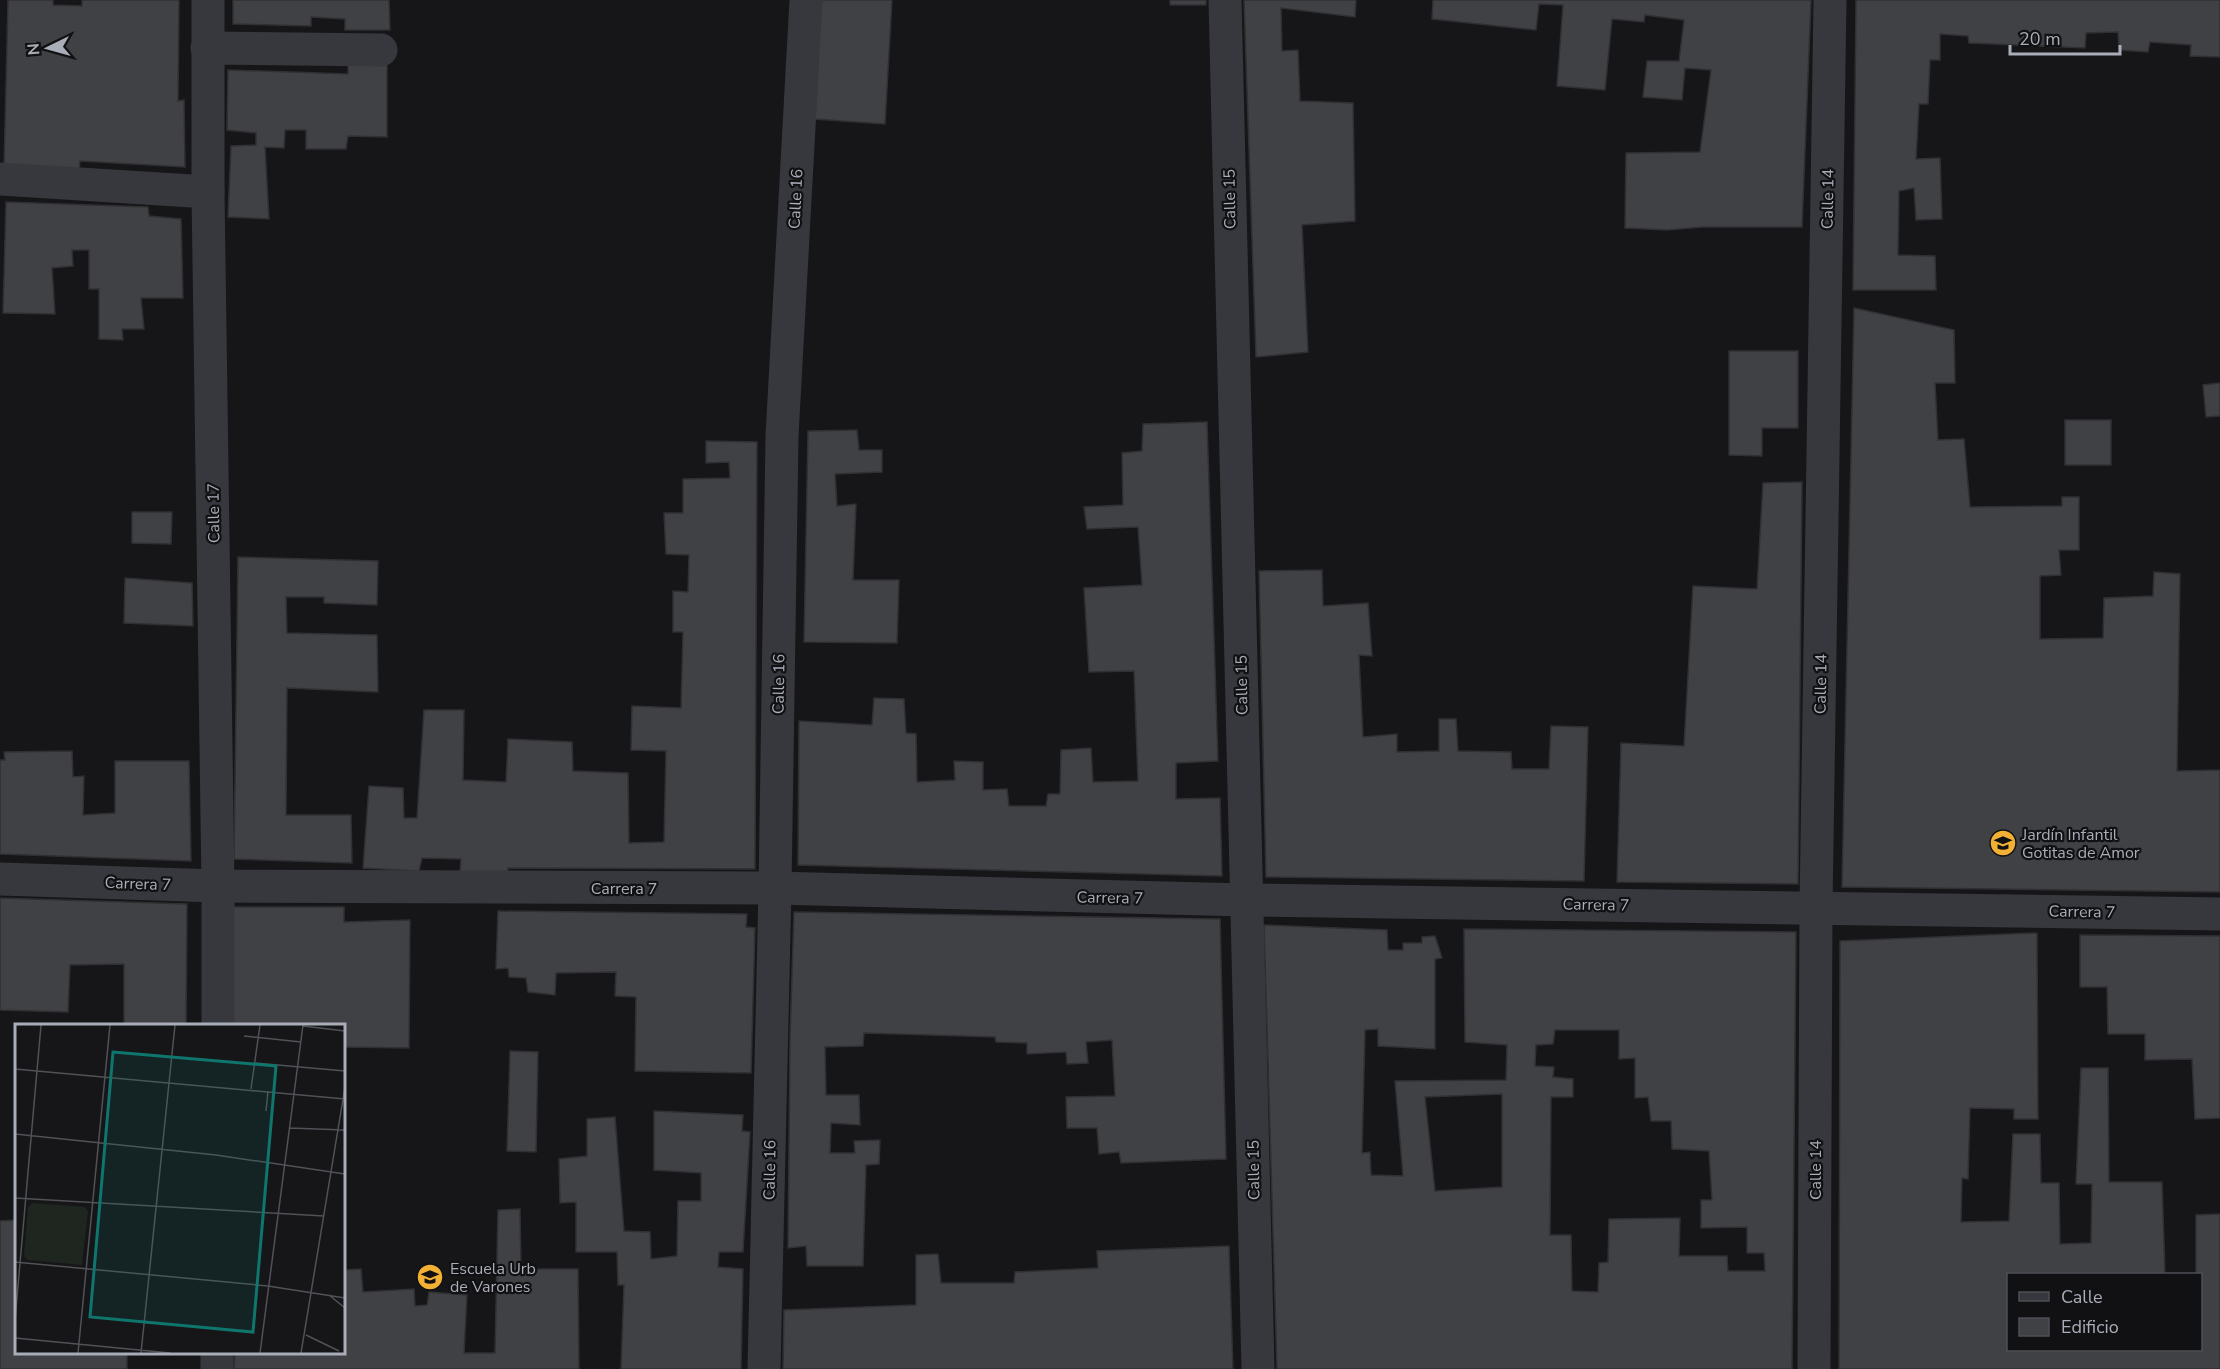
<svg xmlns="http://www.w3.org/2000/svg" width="2220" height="1369" font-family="'Nunito Sans',sans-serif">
	<rect width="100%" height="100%" fill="#161618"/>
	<g fill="#404145" stroke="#303034" stroke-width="1.5" fill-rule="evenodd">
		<polygon points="8,0 53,0 53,5 82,6 82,0 179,0 178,101 184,100 185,167 80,161 79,170 4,168"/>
		<polygon points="233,0 389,0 390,30 345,30 345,19 311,17 311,26 233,24"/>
		<polygon points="820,0 892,0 885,124 814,119"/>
		<rect x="1170" y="0" width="36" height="5"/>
		<polygon points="1244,0 1356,0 1355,17 1281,8 1282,51 1298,50 1300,101 1353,103 1355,221 1302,225 1308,352 1256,357"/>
		<polygon points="1433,0 1811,0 1802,227 1703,227 1667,230 1625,228 1626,153 1700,152 1711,70 1685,68 1682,100 1643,97 1647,61 1679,61 1684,20 1645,15 1644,22 1612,19 1605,90 1557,86 1563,5 1539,4 1536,30 1432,19"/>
		<polygon points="1856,0 2220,0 2220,57 2190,56 2191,45 2150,42 2148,52 2119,50 2118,32 2086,33 2085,48 1969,43 1968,36 1940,34 1940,60 1930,60 1928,104 1919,104 1916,159 1940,158 1942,219 1916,220 1914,188 1899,191 1898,255 1935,256 1936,290 1853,290"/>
		<polygon points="348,64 387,64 387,137 348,136 346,149 306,149 306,130 285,130 284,148 265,147 269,219 228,217 231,146 256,145 256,133 227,130 228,70 348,74"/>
		<polygon points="6,202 148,207 149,216 181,219 183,298 141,298 144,329 122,329 123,340 99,339 99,289 89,289 89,250 72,250 73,266 52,268 55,314 3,313"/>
		<polygon points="1854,308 1954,330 1955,383 1935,383 1938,440 1964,439 1970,507 2062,506 2062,497 2079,497 2079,550 2059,550 2061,575 2040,576 2040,639 2103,638 2104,598 2153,596 2154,572 2180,574 2177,771 2220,770 2220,892 1842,887"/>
		<polygon points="1729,351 1798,351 1798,428 1762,428 1762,456 1729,455"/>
		<polygon points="2220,383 2220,416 2206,417 2203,385"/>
		<rect x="2065" y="420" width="46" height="45"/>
		<polygon points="1207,422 1218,761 1176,763 1176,799 1220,798 1222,876 798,865 799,721 872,725 874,698 904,699 906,733 916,734 917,782 955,780 954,761 983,762 983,790 1007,789 1009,806 1046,806 1048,794 1060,794 1061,750 1091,748 1093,782 1138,781 1134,671 1089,672 1084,588 1142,585 1138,527 1087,529 1084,507 1123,505 1122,453 1142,451 1143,424"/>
		<polygon points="857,430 859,450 882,450 882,472 835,474 837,506 856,504 853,580 899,580 897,643 804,642 808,431"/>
		<polygon points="706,441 757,442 755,869 508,868 507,874 460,873 461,859 422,858 419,871 363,868 369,786 403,788 404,818 417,818 424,710 464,710 463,780 506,782 508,739 572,742 573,771 628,773 629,843 664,842 666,751 631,750 632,706 681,708 683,632 673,632 673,591 688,592 689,555 666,554 664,513 683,513 683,479 730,478 729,462 706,463"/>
		<polygon points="1802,482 1798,884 1617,882 1621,743 1684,746 1693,586 1757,589 1763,483"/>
		<polygon points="132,512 172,512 171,544 132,543"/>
		<polygon points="238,557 378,561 377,605 324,603 324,597 286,597 287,633 377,635 378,692 287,688 286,815 351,815 352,863 234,859"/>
		<polygon points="1322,570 1323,606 1368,603 1372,656 1359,655 1363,737 1397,734 1397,752 1439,751 1439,719 1456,719 1458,751 1511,752 1512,769 1549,769 1551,726 1588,727 1584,881 1266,877 1259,571"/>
		<polygon points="125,578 192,583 193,626 124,623"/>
		<polygon points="72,751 73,777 84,776 83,815 115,813 115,761 189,761 191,861 0,854 0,760 5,760 4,752"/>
		<polygon points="0,898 187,904 186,1026 116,1026 124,1025 124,964 70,965 68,1012 0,1010"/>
		<polygon points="232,907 344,907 344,922 410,920 409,1048 344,1047 344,1026 232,1026"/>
		<polygon points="498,911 747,914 746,927 755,928 751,1073 635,1071 636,997 615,996 616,972 556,973 555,995 528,992 526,978 509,977 508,968 496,969"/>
		<polygon points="794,912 1220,919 1226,1159 1121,1163 1119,1152 1099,1154 1097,1128 1067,1128 1066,1097 1115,1096 1112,1040 1086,1042 1088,1063 1067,1064 1066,1052 1027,1054 1027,1043 996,1042 995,1037 864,1033 863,1046 825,1047 826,1095 859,1095 860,1125 831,1123 830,1153 855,1153 854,1141 880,1140 879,1164 866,1165 863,1266 807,1266 806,1246 788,1248 790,1038"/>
		<path d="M1264,925L1387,930L1388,950H1403V943H1422V937L1435,936L1442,958L1435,959V1049L1378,1046V1029L1365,1030L1362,1153L1370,1152L1371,1175L1403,1176L1395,1081L1506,1080L1507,1045L1465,1042L1464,929L1796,932L1792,1369H1277ZM1555,1030H1619V1059L1635,1058V1098L1648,1097L1651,1121H1671L1672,1149L1709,1151L1712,1200H1701V1228L1747,1227V1253H1764L1765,1271H1728L1727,1256H1679L1680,1218L1609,1219L1608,1262L1599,1263L1598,1292L1572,1291L1571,1235H1550L1551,1097H1573V1079L1553,1077L1554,1067L1535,1066L1536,1045L1553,1044ZM1502,1094V1187L1435,1191L1425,1097Z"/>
		<polygon points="2037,933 2038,1119 2014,1119 2014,1109 1970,1108 1968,1179 1962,1178 1961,1222 2009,1221 2013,1134 2040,1134 2041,1183 2059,1183 2060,1244 2091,1243 2092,1184 2076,1184 2081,1068 2108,1068 2109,1182 2162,1182 2165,1274 2008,1274 2008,1350 2200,1350 2200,1274 2196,1274 2196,1215 2220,1214 2220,1369 1839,1369 1840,941"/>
		<polygon points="2080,935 2220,936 2220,1118 2195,1119 2192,1059 2145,1060 2145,1034 2108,1034 2107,987 2080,987"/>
		<polygon points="510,1051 538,1052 536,1152 507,1151"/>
		<polygon points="654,1111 743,1115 742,1131 750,1132 743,1252 719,1252 718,1267 743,1269 741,1369 621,1369 624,1285 618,1285 617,1252 576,1252 576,1202 560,1203 559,1159 587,1156 587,1119 615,1117 624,1231 650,1232 651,1259 677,1256 678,1201 701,1201 701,1173 654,1170"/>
		<polygon points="520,1209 521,1269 578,1269 579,1369 234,1369 235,1352 344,1352 344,1270 361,1269 363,1292 414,1289 415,1306 427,1305 429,1292 467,1295 464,1353 495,1353 498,1210"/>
		<polygon points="16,1220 16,1352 127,1352 127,1369 0,1369 0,1221"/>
		<polygon points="1229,1246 1233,1369 783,1369 784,1310 916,1305 916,1255 938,1254 941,1283 1014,1283 1015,1272 1098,1268 1097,1251"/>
	</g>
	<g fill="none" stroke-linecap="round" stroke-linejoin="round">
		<g stroke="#37383d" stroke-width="33">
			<polyline points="208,0 208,192 218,886 218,1026"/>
			<polyline points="1225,0 1258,1369"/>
			<polyline points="207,48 381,50"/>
			<polyline points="0,179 208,192"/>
			<polyline points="0,879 218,886 775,888 1246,900 2220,914"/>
			<polyline points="217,1369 217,1352"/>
			<polyline points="764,1369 775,888 782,436 806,0"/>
			<polyline points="1814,1369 1816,907 1830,0"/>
		</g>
	</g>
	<defs>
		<symbol id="school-disc" viewBox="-11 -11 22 22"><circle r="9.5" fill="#f2b134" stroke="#111113"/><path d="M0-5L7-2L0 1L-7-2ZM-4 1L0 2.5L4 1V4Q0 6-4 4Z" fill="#111"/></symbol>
	</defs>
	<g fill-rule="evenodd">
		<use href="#school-disc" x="1988" y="828" width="30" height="30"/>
		<use href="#school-disc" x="415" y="1262" width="30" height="30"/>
	</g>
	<g text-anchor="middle" stroke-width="4.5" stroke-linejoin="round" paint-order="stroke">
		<g font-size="16" fill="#a8adb8" stroke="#111113">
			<text transform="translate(795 199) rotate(-87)" y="6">Calle 16</text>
			<text transform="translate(1229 199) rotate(-91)" y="6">Calle 15</text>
			<text transform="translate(1827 199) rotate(-89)" y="6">Calle 14</text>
			<text transform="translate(213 513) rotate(-91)" y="6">Calle 17</text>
			<text transform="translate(778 684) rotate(-89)" y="6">Calle 16</text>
			<text transform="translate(1820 684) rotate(-89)" y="6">Calle 14</text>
			<text transform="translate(1241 685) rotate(-91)" y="6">Calle 15</text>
			<text transform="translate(138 883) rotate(2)" y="6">Carrera 7</text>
			<text x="624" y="894">Carrera 7</text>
			<text transform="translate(1110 897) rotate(1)" y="6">Carrera 7</text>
			<text transform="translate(1596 904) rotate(1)" y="6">Carrera 7</text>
			<text transform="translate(2082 911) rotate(1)" y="6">Carrera 7</text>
			<text transform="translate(769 1170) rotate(-89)" y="6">Calle 16</text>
			<text transform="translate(1253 1170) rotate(-91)" y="6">Calle 15</text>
			<text transform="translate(1815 1170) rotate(-90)" y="6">Calle 14</text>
		</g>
		<g font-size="16" fill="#a8adb8" stroke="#111113" text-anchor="start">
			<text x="2022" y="840">Jardín Infantil<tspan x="2022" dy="18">Gotitas de Amor</tspan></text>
			<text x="450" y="1274">Escuela Urb<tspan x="450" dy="18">de Varones</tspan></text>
		</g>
	</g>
	<g transform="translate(15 1024)">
		<rect width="330" height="330" fill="#161618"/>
		<path d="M18,179L70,183L73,187L67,241L13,236L9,232L13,183Z" fill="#1e261f"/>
		<path fill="none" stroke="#505258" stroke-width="1.5" d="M288,2L330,7M229,12L286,18M240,39L330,47M0,45L330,75M236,65L245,1M251,87L253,67M274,104L330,106M0,110L201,131L330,150M0,174L309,192M0,238L253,262L330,274M314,271L330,284M0,296L26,1M291,311L324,327M0,314L155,329M63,329L95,1M126,329L160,1M245,329L288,1M286,329L330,63"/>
		<path fill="#0f766e" fill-opacity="0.15" stroke="#0f766e" stroke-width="3" d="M98,28L261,42L238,308L75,293Z"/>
		<rect width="330" height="330" fill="none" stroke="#a8adb8" stroke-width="3"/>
	</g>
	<rect x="2007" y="1273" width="195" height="78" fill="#111113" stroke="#4d4f55" stroke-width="1.5"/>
	<rect x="2019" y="1292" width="30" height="9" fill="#37383d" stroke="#4d4f55" stroke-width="1.5"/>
	<text x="2061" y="1303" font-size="18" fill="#a8adb8">Calle</text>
	<rect x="2019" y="1318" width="30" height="18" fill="#404145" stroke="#4d4f55" stroke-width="1.5"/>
	<text x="2061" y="1333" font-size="18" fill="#a8adb8">Edificio</text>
	<g transform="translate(48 48) rotate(265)" stroke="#111113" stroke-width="4.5" paint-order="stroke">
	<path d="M0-4.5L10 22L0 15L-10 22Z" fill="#a8adb8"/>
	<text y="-9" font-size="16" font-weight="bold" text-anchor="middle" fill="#a8adb8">N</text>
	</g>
	<path d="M2010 45v9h110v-9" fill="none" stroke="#a8adb8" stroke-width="3"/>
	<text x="2019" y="45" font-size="18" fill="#a8adb8" stroke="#111113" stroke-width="4.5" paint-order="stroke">20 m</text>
</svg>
